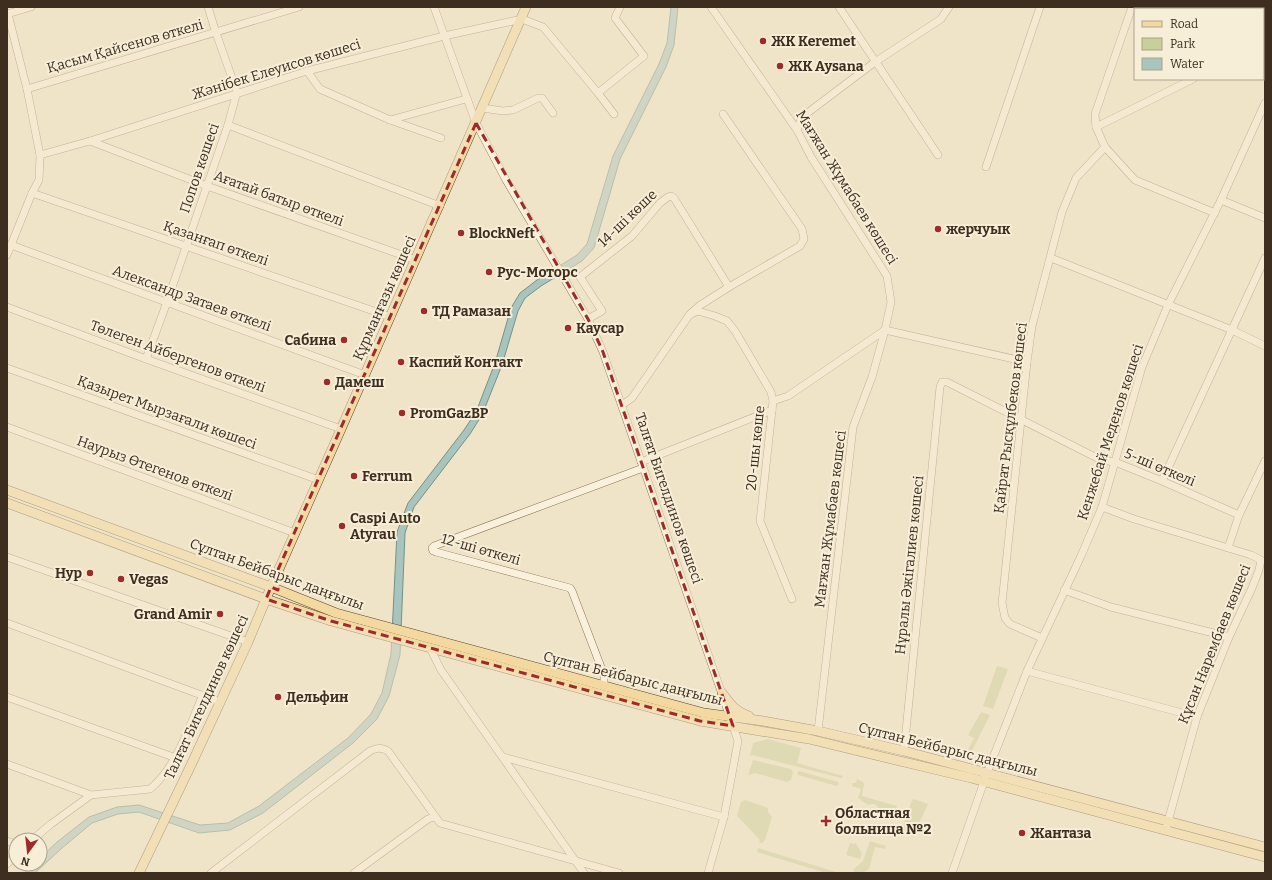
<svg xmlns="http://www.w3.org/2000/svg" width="1272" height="880" font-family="Bitter,serif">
	<rect width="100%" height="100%" fill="#f0e4c8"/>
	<g fill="#c9cf9b">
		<polygon points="997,666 1008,669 993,709 983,706"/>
		<polygon points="981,712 990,715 970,755 960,752 962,748 968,750 974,738 968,735"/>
		<polygon points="768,739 801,748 797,763 843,776 842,778 841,778 752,755 750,756 753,743"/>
		<polygon points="753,760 791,769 793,772 791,780 787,782 755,773 748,775"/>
		<polygon points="799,771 838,782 839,784 837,786 798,775 797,773"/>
		<path d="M857,779L863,782L864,784L862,796L897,806L894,816L878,811V807C875,804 872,803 868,805L858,798L861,789L852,786L853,783H856Z"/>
		<polygon points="914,799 928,804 913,837 901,833 912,800"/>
		<polygon points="745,800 768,808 768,812 772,817 765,840 762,843 759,843 760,840 737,816 741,802"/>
		<polygon points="870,841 886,846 885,849 875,847 869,869 862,873 855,873 853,870 863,861"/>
		<polygon points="850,843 854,844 856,843 862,854 860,859 846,855"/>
		<polygon points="758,848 836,872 836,873 826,873 757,852"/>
	</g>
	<polygon fill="#a9c4bc" stroke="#6f938a" points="671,7 678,7 674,45 666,67 620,159 594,248 582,261 541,286 525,298 518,311 502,365 482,415 470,434 414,507 405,533 400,655 389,696 377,719 353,743 263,813 230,830 199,833 139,812 118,814 92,823 62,848 35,873 24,873 34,864 40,864 40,858 57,842 89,817 117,807 139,805 200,825 228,823 259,806 348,738 371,714 382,693 391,654 397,532 408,503 464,430 476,412 495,363 511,308 520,293 537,280 577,255 587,244 613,156 659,64 667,43"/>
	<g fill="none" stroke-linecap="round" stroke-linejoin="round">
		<defs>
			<g id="minor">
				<polyline points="434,7 476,123 506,180 588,319 603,352 730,717 738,741 724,817 708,873"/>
				<polyline points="711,7 797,130 811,157 887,276 891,302 885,330 872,377 853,427 818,731"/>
				<polyline points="839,7 938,155"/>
				<polyline points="1132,7 1095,114 1096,127 1105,147 1135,180 1215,213"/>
				<polyline points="7,14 31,7"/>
				<polyline points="1263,33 1265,32"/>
				<polyline points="307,71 320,89 390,120 441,138"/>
				<polyline points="27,89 299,7"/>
				<polyline points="598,93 644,56 615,18 620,7"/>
				<polyline points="482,108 503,111 513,110 538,98 542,98 553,113"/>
				<polyline points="390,120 466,99"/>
				<polyline points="228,125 440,206"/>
				<polyline points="1096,127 1193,79"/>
				<polyline points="797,130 802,117 875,62 941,19 949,7"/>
				<polyline points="90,141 207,186 416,260"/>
				<polyline points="40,155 90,141 307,71 444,36 522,19 543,27 598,93 614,114"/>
				<polyline points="986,167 1040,7"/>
				<polyline points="32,193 391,317"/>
				<polyline points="1221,200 1265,218"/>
				<polyline points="11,245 365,375"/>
				<polyline points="7,255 32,193 39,180 40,155 27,89 8,14"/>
				<polyline points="1051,258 1232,330 1265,346"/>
				<polyline points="7,307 146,359 341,429"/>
				<polyline points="691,314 698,311 715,316 727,321 735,331 771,392 773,401 760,521 792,599"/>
				<polyline points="588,319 602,311 580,277 632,236 660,203 668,197 671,196 674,198 729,287"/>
				<polyline points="146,359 167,302 228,125 237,92 216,33 208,7"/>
				<polyline points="7,368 319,480"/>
				<polyline points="773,401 788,396 885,330 1027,362"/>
				<polyline points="622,405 632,398 690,314 699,306 729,287 800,246 804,239 802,229 723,114"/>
				<polyline points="7,427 295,533"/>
				<polyline points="641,462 772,410"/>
				<polyline points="1162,481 1265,258"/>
				<polyline points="1102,507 1134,519 1251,555 1261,560 1259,570 1252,588 1229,637 1197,717 1167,825"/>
				<polyline points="1228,548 1239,515 1265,461"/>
				<polyline points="7,557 248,642"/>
				<polyline points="1064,590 1111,607 1229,637"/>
				<polyline points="7,623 220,702"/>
				<polyline points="1042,638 1010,624 1005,618 1002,603 1027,362 1032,326 1062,212 1076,178 1105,147"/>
				<polyline points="430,648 441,670 584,873"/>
				<polyline points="1027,671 1197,717"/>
				<polyline points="604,687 604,675 572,591 570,588 436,552 433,551 432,548 434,546 643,468"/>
				<polyline points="7,697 176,758"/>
				<polyline points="904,751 940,387 942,382 947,382 1101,460 1115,462 1162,481 1239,515"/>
				<polyline points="503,757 724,817"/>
				<polyline points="7,764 91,795"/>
				<path d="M32,840L51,824L91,795L150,789C177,767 189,726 203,695"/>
				<polyline points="7,841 16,844"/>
				<polyline points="7,864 16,855"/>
				<path d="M211,873L370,751C377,748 380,747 388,751L440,823L619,873"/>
				<polyline points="354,873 428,819 435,817"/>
				<polyline points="952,873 987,773 1027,671 1081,556 1102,507 1142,367 1168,305 1221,200 1265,103"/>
			</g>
			<g id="major">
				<polyline points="7,490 271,587 336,613 704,713 763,721 818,731 904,751 1265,847"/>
				<polyline points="7,503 266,599 331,621 700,721 809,739 854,750 971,778 1265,857"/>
				<path d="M722,693C730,704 736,712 749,716"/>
				<polyline points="139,873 192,763 248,642 271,587 341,429 526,7"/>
			</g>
		</defs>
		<use href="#minor" stroke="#8d765c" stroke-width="8"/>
		<use href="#major" stroke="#5b4430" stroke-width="10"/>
		<use href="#minor" stroke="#faf1dc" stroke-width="7"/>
		<use href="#major" stroke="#f3d9a0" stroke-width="9"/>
	</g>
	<path d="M0 0H1272V880H0ZM476,123L588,319L603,352L733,726L700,721L331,621L266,599L271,587L278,590L277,572Z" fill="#f0e4c8" fill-opacity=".55" fill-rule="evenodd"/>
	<path fill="none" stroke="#9e2a2b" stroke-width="3" stroke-dasharray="8 5" stroke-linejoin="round" d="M476,123L588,319L603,352L733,726L700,721L331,621L266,599L271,587L278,590L277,572Z"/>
	<g fill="#9e2a2b" stroke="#f7eed8" stroke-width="1.5">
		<circle cx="763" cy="41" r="4"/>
		<circle cx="780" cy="66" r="4"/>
		<circle cx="938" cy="229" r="4"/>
		<circle cx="461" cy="233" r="4"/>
		<circle cx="489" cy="272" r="4"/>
		<circle cx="424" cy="311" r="4"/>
		<circle cx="568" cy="328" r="4"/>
		<circle cx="344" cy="340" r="4"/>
		<circle cx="401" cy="362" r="4"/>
		<circle cx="327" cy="382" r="4"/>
		<circle cx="402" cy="413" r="4"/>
		<circle cx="354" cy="476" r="4"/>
		<circle cx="342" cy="526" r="4"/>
		<circle cx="90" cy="573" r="4"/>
		<circle cx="121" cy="579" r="4"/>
		<circle cx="220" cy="614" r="4"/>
		<circle cx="278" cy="697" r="4"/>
		<path d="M824 815h4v4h4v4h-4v4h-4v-4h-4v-4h4z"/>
		<circle cx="1022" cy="833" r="4"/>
	</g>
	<g text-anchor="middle" stroke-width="4" stroke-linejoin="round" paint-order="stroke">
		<g font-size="14" font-weight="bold" fill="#3d2e20" stroke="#f7eed8" text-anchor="start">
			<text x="771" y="46">ЖК Keremet</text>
			<text x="788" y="71">ЖК Aysana</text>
			<text x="946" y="234">жерчуык</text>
			<text x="469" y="238">BlockNeft</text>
			<text x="497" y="277">Рус-Моторс</text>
			<text x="432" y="316">ТД Рамазан</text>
			<text x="576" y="333">Каусар</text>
			<text x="336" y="345" text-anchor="end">Сабина</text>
			<text x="409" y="367">Каспий Контакт</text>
			<text x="335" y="387">Дамеш</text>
			<text x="410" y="418">PromGazBP</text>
			<text x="362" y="481">Ferrum</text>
			<text x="350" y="523">Caspi Auto<tspan x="350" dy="16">Atyrau</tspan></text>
			<text x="82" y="578" text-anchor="end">Нур</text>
			<text x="129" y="584">Vegas</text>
			<text x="212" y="619" text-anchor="end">Grand Amir</text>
			<text x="286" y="702">Дельфин</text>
			<text x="835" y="818">Областная<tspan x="835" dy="16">больница №2</tspan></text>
			<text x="1030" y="838">Жантаза</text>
		</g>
		<g font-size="14" fill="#3d2e20" stroke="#f7eed8">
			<text transform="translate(125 46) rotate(-16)" y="5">Қасым Қайсенов өткелі</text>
			<text transform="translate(276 69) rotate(-17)" y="5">Жәнібек Елеуисов көшесі</text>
			<text transform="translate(199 168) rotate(-71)" y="5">Попов көшесі</text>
			<text transform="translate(847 187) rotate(58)" y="5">Мағжан Жұмабаев көшесі</text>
			<text transform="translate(279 198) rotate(20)" y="5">Ағатай батыр өткелі</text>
			<text transform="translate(627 218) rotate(-44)" y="5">14-ші көше</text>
			<text transform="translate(216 243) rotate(19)" y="5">Қазанғап өткелі</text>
			<text transform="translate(192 298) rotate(20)" y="5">Александр Затаев өткелі</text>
			<text transform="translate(384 298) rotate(-66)" y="5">Құрманғазы көшесі</text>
			<text transform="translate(178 356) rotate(20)" y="5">Төлеген Айбергенов өткелі</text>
			<text transform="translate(167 412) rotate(20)" y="5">Қазырет Мырзағали көшесі</text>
			<text transform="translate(1010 418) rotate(-83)" y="5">Қайрат Рысқұлбеков көшесі</text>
			<text transform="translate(1110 432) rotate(-72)" y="5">Кенжебай Меденов көшесі</text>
			<text transform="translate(755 448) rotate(-84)" y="5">20-шы көше</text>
			<text transform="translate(1160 467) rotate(23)" y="5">5-ші өткелі</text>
			<text transform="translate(155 468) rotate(20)" y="5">Наурыз Өтегенов өткелі</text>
			<text transform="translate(669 498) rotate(71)" y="5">Талғат Бигелдинов көшесі</text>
			<text transform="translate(830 519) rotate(-83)" y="5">Мағжан Жұмабаев көшесі</text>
			<text transform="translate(481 549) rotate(16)" y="5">12-ші өткелі</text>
			<text transform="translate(909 565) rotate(-84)" y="5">Нұралы Әжiгалиев көшесi</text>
			<text transform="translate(277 574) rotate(20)" y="5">Сұлтан Бейбарыс даңғылы</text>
			<text transform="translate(1214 644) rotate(-68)" y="5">Құсан Нарембаев көшесі</text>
			<text transform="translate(633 678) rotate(14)" y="5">Сұлтан Бейбарыс даңғылы</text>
			<text transform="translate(206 697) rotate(-65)" y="5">Талғат Бигелдинов көшесі</text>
			<text transform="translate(948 749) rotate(14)" y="5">Сұлтан Бейбарыс даңғылы</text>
		</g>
	</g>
	<rect width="1272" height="880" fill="none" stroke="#3d2e20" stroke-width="16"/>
	<rect x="1134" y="8" width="130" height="72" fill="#f7eed8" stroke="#ada18e"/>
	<rect x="1142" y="21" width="20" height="6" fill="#f3d9a0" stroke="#ada18e"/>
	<text x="1170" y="28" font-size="12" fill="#3d2e20">Road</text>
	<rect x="1142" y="38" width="20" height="12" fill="#c9cf9b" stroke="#ada18e"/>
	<text x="1170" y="48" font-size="12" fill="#3d2e20">Park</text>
	<rect x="1142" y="58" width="20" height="12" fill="#a9c4bc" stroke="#ada18e"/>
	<text x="1170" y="68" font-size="12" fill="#3d2e20">Water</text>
	<g transform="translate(28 852) rotate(195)"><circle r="19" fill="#f7eed8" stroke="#ada18e"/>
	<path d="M0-3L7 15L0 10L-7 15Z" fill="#9e2a2b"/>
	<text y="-6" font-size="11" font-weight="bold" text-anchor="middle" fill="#3d2e20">N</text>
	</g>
</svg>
